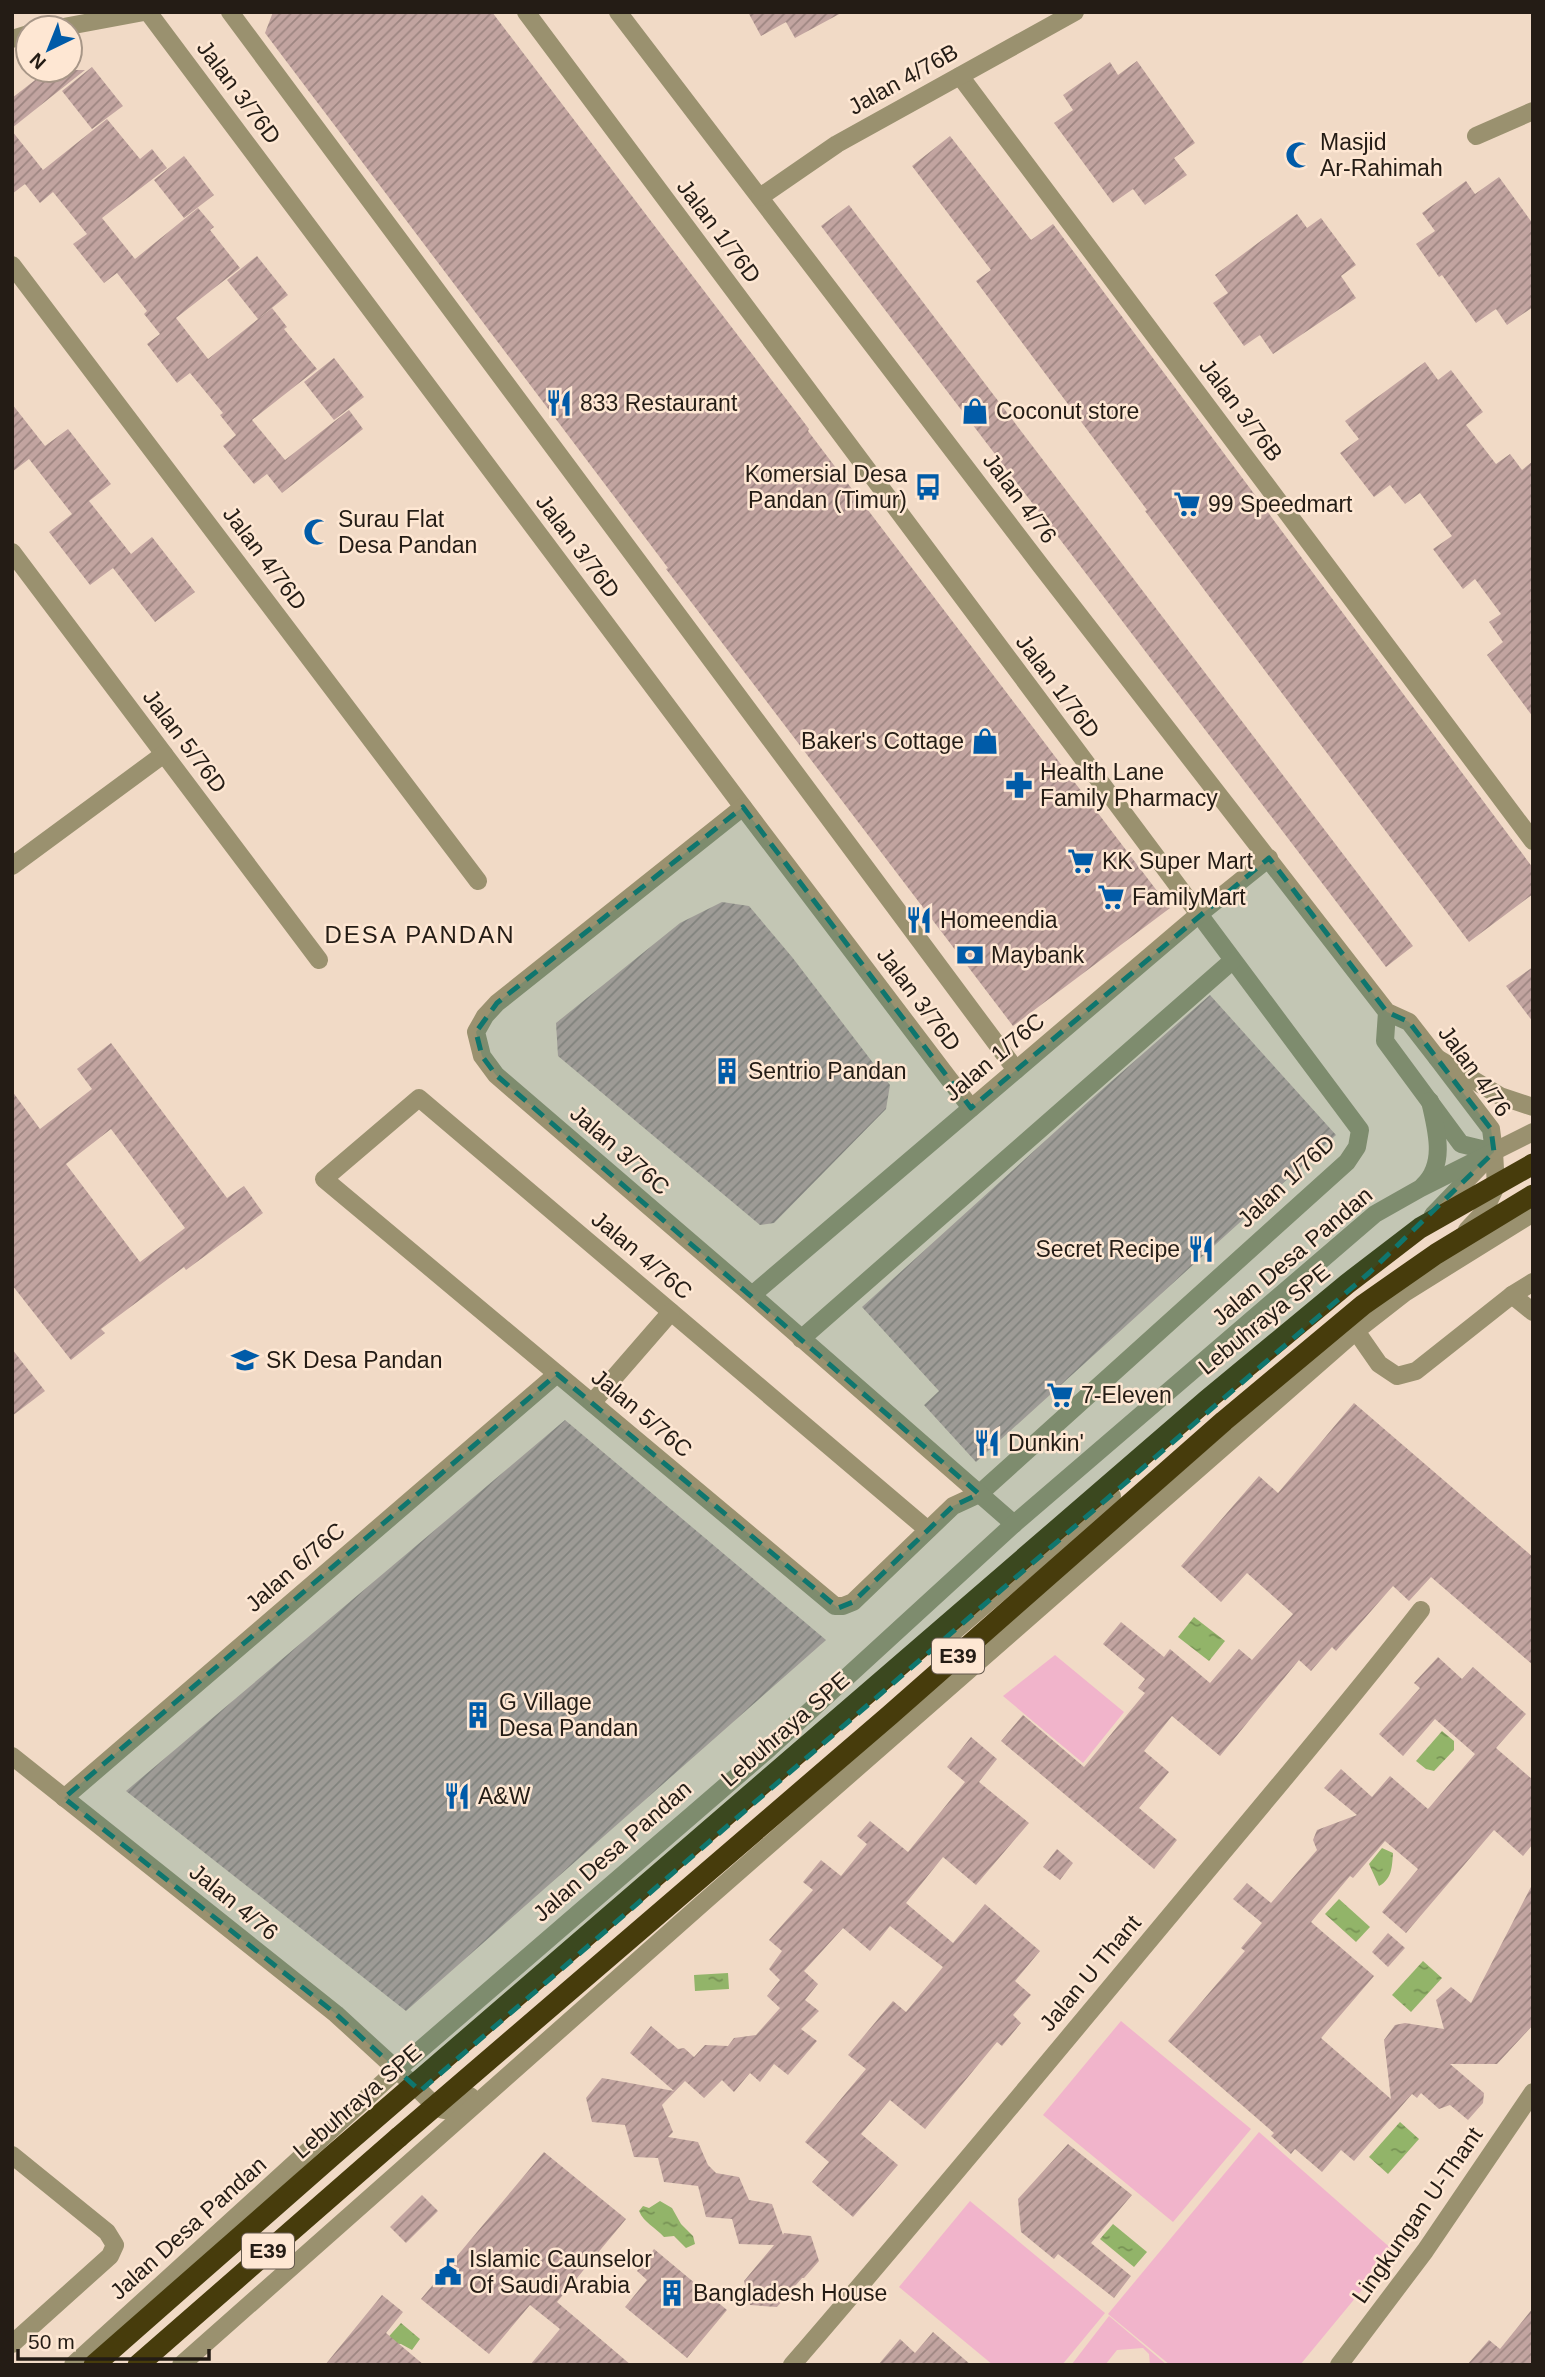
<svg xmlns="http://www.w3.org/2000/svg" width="1545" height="2377" font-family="Helvetica,sans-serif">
	<defs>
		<pattern id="water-ripples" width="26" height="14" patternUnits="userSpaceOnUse" patternTransform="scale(1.75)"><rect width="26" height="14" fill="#92b469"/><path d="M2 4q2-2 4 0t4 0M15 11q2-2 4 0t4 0" fill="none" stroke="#779255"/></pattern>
		<pattern id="building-hatch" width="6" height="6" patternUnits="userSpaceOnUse" patternTransform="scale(1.75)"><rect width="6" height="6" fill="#c2a4a0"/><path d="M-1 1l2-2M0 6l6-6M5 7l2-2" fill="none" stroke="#9d8581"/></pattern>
	</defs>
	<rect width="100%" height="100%" fill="#f1dac6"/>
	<g fill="#f1b4cb">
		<polygon points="1055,1655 1124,1712 1083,1763 1003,1696"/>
		<polygon points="1121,2021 1251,2129 1173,2222 1043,2115"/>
		<polygon points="1259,2132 1394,2251 1300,2365 1170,2365 1108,2314"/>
		<polygon points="970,2201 1105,2313 1062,2365 993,2365 899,2287"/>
		<polygon points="1109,2316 1167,2365 1150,2365 1149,2354 1143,2348 1117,2350 1105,2365 1072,2364"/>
	</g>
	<g fill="url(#water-ripples)">
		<polygon points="1194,1617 1225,1641 1209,1661 1178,1637"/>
		<polygon points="1442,1731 1454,1741 1454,1750 1434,1771 1426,1769 1416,1761"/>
		<path d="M1382,1848L1393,1853C1392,1867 1392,1879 1379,1886L1369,1864Z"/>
		<polygon points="1339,1899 1370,1927 1356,1942 1325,1914"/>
		<polygon points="1423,1961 1442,1978 1411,2012 1392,1995"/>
		<polygon points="728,1973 729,1989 695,1991 694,1975"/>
		<polygon points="1400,2122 1419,2139 1388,2174 1369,2157"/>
		<path d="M660,2201L672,2208L681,2224L693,2236L695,2244L686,2248L674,2236L664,2237C655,2227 644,2223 639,2211L643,2206L649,2208Z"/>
		<polygon points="1113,2224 1147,2252 1134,2267 1100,2239"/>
		<polygon points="401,2323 420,2339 412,2350 401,2344 383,2343"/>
	</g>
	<g fill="url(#building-hatch)" fill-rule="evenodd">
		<polygon points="273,12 492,12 809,429 808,431 1170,908 1013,1026 666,569 668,568 265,33"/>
		<polygon points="748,12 843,12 795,38 786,22 761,36"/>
		<polygon points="1137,61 1195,143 1174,158 1187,175 1145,205 1133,189 1113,203 1054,123 1073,110 1063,95 1110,62 1118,75"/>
		<polygon points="92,67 123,106 92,129 62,91"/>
		<polygon points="48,70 85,70 12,128 12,98"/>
		<polygon points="107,119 140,159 152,149 167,168 102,218 135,259 198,208 214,227 210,230 240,268 176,318 208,359 272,308 287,327 284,329 317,369 252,420 285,460 349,410 363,429 282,493 267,474 254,484 223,446 236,435 220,415 223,413 190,373 177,383 147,344 160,334 144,314 147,311 117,273 104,283 73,244 87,234 53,192 40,203 25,184 12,194 12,131 43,170"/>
		<polygon points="950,136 1031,240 1053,224 1533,868 1533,894 1469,942 1145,511 1147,510 976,281 991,270 912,166"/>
		<polygon points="184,156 214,195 184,218 154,180"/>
		<polygon points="1499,177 1533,224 1533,307 1507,325 1496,309 1476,323 1442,275 1439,277 1416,244 1435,231 1422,213 1466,181 1475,194"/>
		<polygon points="849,205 1413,946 1386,967 821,226"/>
		<polygon points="1297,214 1307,228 1321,218 1356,265 1341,276 1356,298 1273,354 1260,335 1244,346 1213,303 1228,293 1215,275"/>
		<polygon points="257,256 288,295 258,319 227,280"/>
		<polygon points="334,358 364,397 334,420 304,382"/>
		<polygon points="1425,362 1438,380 1451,370 1483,412 1466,425 1496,464 1510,454 1522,470 1533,461 1533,717 1487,655 1503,642 1489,622 1501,614 1475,579 1463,589 1433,549 1452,536 1420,493 1405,504 1390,485 1374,497 1340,453 1359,439 1345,421"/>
		<polygon points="12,404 45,446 68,429 111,484 89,501 131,554 152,537 195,592 155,622 113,568 90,585 49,532 72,514 29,459 12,472"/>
		<polygon points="722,902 749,906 792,957 890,1085 886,1109 774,1223 760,1225 558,1056 556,1023 680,923"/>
		<polygon points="1533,967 1533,1022 1506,986"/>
		<polygon points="1210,995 1336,1135 976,1462 924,1405 939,1391 862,1307 1089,1101"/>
		<path d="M111,1043L227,1198L244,1186L263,1213L186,1270L184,1267L101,1329L105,1333L71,1360L12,1285V1091L40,1129L92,1089L77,1069ZM111,1129L185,1228L140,1262L66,1164Z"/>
		<polygon points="12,1349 45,1391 12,1416"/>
		<polygon points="1354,1403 1533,1557 1533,1665 1431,1577 1409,1601 1393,1586 1336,1651 1332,1647 1311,1671 1299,1660 1220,1756 1172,1716 1144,1751 1169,1772 1139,1808 1177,1840 1154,1869 1001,1741 1023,1715 1084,1767 1145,1693 1138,1688 1145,1679 1103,1644 1121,1622 1164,1657 1170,1649 1210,1683 1239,1649 1252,1660 1293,1614 1247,1573 1221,1602 1181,1566 1259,1476 1278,1493"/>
		<polygon points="565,1420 826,1640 406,2011 126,1791"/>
		<polygon points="1438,1657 1462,1679 1473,1667 1526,1714 1496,1748 1533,1780 1533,1844 1523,1856 1494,1830 1406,1933 1382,1912 1418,1869 1385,1841 1353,1878 1350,1876 1311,1922 1374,1976 1321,2038 1391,2099 1384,2040 1395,2025 1405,2023 1444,2029 1436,2000 1451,1987 1471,2003 1533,1883 1533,2025 1497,2064 1450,2064 1484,2093 1483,2103 1468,2120 1450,2105 1439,2109 1421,2093 1417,2098 1412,2094 1354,2161 1341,2150 1322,2172 1295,2149 1291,2154 1271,2136 1274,2133 1168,2041 1245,1951 1241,1948 1262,1923 1233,1899 1247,1883 1271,1903 1317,1850 1313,1840 1317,1830 1357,1815 1324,1788 1341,1769 1372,1797 1390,1776 1428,1809 1475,1754 1435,1719 1403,1756 1379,1734 1420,1688 1414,1683"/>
		<polygon points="971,1737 997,1759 979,1782 1029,1823 976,1885 943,1857 906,1903 953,1943 985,1904 1040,1951 1015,1981 1031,1995 1013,2015 1021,2023 1002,2046 997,2042 925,2129 890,2100 861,2134 898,2165 853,2217 812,2182 829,2162 805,2142 866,2069 848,2055 893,2001 906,2012 943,1967 890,1926 870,1951 843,1928 804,1971 818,1984 805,2000 819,2011 801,2029 817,2041 788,2075 774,2064 760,2082 750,2073 734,2092 722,2080 704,2098 685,2081 662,2105 673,2132 668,2137 698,2142 708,2165 716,2173 739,2177 749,2200 772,2204 783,2235 784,2233 811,2236 819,2261 804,2278 802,2278 777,2307 750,2305 744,2281 774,2245 739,2244 732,2219 706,2217 698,2186 664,2182 658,2158 634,2157 625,2125 592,2122 586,2098 602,2078 674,2091 630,2053 651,2026 678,2049 684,2048 694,2057 705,2045 728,2046 734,2038 756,2035 780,2008 767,1996 780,1980 769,1969 782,1951 769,1940 813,1890 803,1882 821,1860 841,1876 867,1844 857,1836 870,1821 908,1852 965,1782 947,1767"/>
		<polygon points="1057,1849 1073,1863 1060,1880 1043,1867"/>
		<polygon points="1388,1933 1405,1948 1388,1967 1372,1952"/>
		<polygon points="1068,2144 1132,2195 1091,2243 1131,2276 1114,2298 1058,2254 1054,2259 1021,2232 1018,2199"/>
		<polygon points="544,2152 626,2219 557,2302 631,2365 530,2365 560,2329 530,2305 489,2354 421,2299"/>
		<polygon points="422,2195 438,2211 406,2243 390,2227"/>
		<polygon points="654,2249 727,2310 687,2358 625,2307 647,2280 637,2271"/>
		<polygon points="382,2295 403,2312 386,2333 424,2365 325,2365"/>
		<polygon points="1533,2308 1533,2365 1467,2365 1489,2340 1500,2349"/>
		<polygon points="933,2332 971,2365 878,2365 900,2339 915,2353"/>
	</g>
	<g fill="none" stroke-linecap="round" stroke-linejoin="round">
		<g stroke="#9a916f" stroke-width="18">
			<polyline points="148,12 743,807 971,1108"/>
			<polyline points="230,12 1016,1070"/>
			<polyline points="526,12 1360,1130 1357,1147 1347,1162 979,1494 953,1506 853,1602 843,1606 835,1606 324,1179 419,1098 928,1530"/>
			<polyline points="618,12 1041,566 1387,1012 1409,1022 1437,1058 1491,1129 1494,1152 1461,1144 1385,1041 1387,1012"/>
			<polyline points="58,28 144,12"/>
			<polyline points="12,39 28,34"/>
			<polyline points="960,76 1533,841"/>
			<polyline points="1476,136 1533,111"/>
			<polyline points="760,197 837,144 1075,12"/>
			<polyline points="12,265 478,881"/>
			<polyline points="12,552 319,960"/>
			<polyline points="743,807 497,1003 485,1016 476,1032 482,1056 496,1075 752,1295 1014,1524"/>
			<polyline points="12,866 164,754"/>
			<polyline points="752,1295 1198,915 1269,858"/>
			<polyline points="1512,1295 1533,1312"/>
			<polyline points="1356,1331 1379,1364 1397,1376 1416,1371 1512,1295 1533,1282"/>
			<polyline points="801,1339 1232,961"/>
			<polyline points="592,1403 671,1312"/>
			<polyline points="12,1756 336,2014 420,2091"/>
			<polyline points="64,1798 557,1374"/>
			<polyline points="12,2155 107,2232 115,2245 110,2256 12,2344"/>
			<path d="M792,2365C921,2216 1047,2063 1173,1912C1256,1812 1341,1713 1421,1610"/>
			<polyline points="1339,2365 1425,2251 1533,2092"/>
		</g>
		<g stroke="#9a916f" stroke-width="18">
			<polyline points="1437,1058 1500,1096 1533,1107"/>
			<path d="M1423,1186C1447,1164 1436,1128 1430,1101"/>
			<polyline points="1433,1215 1487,1159"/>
			<polyline points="1467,1230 1484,1212 1496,1186 1494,1152"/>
			<polyline points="950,1635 1112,1496"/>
			<path d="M420,2091C441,2112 446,2119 470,2096"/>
			<polyline points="73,2365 398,2069 765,1752 1014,1524 1375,1214 1421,1188 1533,1132"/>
			<polyline points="181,2365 705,1901 1356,1331 1406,1292 1533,1213"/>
		</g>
		<polyline stroke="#473c0c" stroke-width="21" points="138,2365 399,2137"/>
		<g stroke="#473c0c" stroke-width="21">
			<polyline points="399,2137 890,1715 1224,1421 1363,1305 1436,1254 1533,1195"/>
			<polyline points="94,2365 333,2155 1207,1400 1347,1284 1420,1228 1533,1164"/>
		</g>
	</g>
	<path fill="#0f766e" fill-opacity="0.2" stroke="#0f766e" stroke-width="5" stroke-dasharray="14 9" stroke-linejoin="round" d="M743,807L971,1108L1269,858L1387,1012L1409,1022L1491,1129L1494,1152L1369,1273L420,2091L336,2014L64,1798L557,1374L838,1608L853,1602L953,1506L979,1494L496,1075L482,1056L476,1032L497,1003Z"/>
	<defs>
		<symbol id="mosque-bare" viewBox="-9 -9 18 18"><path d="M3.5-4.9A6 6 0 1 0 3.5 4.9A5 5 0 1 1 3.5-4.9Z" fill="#005ba8" stroke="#fee7d3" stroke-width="2.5" paint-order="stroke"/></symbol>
		<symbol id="restaurant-bare" viewBox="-9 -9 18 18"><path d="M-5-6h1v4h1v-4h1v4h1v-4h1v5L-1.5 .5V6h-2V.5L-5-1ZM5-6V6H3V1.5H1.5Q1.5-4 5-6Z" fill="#005ba8" stroke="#fee7d3" stroke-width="2.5" paint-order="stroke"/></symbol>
		<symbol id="shop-bare" viewBox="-9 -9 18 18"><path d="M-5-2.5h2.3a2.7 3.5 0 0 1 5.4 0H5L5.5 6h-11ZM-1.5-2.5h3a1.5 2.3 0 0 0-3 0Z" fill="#005ba8" stroke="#fee7d3" stroke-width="2.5" paint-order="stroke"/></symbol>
		<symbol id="bus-bare" viewBox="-9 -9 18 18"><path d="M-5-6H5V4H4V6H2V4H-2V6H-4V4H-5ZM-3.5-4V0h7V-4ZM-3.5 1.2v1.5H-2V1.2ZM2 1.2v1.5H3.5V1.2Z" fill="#005ba8" stroke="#fee7d3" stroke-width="2.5" paint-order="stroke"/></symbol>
		<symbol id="supermarket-bare" viewBox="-9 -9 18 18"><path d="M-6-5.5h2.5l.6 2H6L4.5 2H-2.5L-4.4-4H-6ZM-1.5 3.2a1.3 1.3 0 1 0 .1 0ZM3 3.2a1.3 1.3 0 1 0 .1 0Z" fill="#005ba8" stroke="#fee7d3" stroke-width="2.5" paint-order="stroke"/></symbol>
		<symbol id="pharmacy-bare" viewBox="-9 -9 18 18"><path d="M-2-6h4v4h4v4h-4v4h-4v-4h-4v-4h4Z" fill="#005ba8" stroke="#fee7d3" stroke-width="2.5" paint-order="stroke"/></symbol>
		<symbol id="bank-bare" viewBox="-9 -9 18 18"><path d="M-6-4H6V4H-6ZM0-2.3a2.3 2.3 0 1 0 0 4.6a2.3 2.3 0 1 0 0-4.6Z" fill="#005ba8" stroke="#fee7d3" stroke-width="2.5" paint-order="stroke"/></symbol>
		<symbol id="building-bare" viewBox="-9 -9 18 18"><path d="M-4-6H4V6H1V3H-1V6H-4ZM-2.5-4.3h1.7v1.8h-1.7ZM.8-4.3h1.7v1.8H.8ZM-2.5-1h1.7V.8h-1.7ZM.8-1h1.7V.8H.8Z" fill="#005ba8" stroke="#fee7d3" stroke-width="2.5" paint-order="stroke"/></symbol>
		<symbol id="school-bare" viewBox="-9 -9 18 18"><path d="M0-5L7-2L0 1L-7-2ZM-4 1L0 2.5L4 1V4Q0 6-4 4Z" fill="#005ba8" stroke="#fee7d3" stroke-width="2.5" paint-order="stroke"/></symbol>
		<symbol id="civic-bare" viewBox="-9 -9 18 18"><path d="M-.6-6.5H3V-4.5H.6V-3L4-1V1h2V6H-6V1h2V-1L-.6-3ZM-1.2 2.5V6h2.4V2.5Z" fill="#005ba8" stroke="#fee7d3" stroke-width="2.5" paint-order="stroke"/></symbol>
	</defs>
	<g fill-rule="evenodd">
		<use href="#mosque-bare" x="1280" y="136" width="38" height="38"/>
		<use href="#restaurant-bare" x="540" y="384" width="38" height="38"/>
		<use href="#shop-bare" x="956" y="392" width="38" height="38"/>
		<use href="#bus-bare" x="909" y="468" width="38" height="38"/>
		<use href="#supermarket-bare" x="1168" y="485" width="38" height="38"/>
		<use href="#mosque-bare" x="298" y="513" width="38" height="38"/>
		<use href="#shop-bare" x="966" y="722" width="38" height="38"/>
		<use href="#pharmacy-bare" x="1000" y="766" width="38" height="38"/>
		<use href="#supermarket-bare" x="1062" y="842" width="38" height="38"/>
		<use href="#supermarket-bare" x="1092" y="878" width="38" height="38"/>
		<use href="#restaurant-bare" x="900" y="901" width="38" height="38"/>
		<use href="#bank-bare" x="951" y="936" width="38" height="38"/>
		<use href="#building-bare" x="708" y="1052" width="38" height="38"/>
		<use href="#restaurant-bare" x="1182" y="1230" width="38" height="38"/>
		<use href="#school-bare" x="226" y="1341" width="38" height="38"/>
		<use href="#supermarket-bare" x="1041" y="1376" width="38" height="38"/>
		<use href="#restaurant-bare" x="968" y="1424" width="38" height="38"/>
		<use href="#building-bare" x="459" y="1696" width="38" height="38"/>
		<use href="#restaurant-bare" x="438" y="1777" width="38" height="38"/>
		<use href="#civic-bare" x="429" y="2253" width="38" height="38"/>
		<use href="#building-bare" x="653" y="2274" width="38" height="38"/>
	</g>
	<g text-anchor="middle" stroke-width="5" stroke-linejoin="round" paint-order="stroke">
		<g fill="#fee7d3" stroke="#65594e" stroke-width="2">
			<rect x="932" y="1638.5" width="52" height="35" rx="5"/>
			<rect x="242" y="2233.5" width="52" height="35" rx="5"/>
		</g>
		<g font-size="21" font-weight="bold" fill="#241c15">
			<text x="958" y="1663">E39</text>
			<text x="268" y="2258">E39</text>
		</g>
		<g font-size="23" fill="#241c15" stroke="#fee7d3">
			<text transform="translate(903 79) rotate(-29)" y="8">Jalan 4/76B</text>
			<text transform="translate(239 92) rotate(53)" y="8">Jalan 3/76D</text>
			<text transform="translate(719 231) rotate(53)" y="8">Jalan 1/76D</text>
			<text transform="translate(1241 410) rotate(53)" y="8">Jalan 3/76B</text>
			<text transform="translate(1020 498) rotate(53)" y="8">Jalan 4/76</text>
			<text transform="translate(578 546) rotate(53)" y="8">Jalan 3/76D</text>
			<text transform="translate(265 558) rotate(53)" y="8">Jalan 4/76D</text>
			<text transform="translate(1058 686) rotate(53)" y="8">Jalan 1/76D</text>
			<text transform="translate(185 741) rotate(53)" y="8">Jalan 5/76D</text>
			<text transform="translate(919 999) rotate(53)" y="8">Jalan 3/76D</text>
			<text transform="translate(994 1057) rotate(-40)" y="8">Jalan 1/76C</text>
			<text transform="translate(1475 1071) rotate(54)" y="8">Jalan 4/76</text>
			<text transform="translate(620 1150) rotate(41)" y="8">Jalan 3/76C</text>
			<text transform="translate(1286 1181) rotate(-43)" y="8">Jalan 1/76D</text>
			<text transform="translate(642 1255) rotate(40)" y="8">Jalan 4/76C</text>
			<text transform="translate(1292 1256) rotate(-40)" y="8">Jalan Desa Pandan</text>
			<text transform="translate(1264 1319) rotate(-39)" y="8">Lebuhraya SPE</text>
			<text transform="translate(642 1413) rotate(40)" y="8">Jalan 5/76C</text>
			<text transform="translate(295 1567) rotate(-41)" y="8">Jalan 6/76C</text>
			<text transform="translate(785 1729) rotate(-41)" y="8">Lebuhraya SPE</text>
			<text transform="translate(612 1851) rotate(-41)" y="8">Jalan Desa Pandan</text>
			<text transform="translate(234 1902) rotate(39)" y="8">Jalan 4/76</text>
			<text transform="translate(1090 1973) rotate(-50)" y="8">Jalan U Thant</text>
			<text transform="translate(357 2101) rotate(-41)" y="8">Lebuhraya SPE</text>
			<text transform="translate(1417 2215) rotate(-55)" y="8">Lingkungan U-Thant</text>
			<text transform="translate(188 2228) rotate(-42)" y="8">Jalan Desa Pandan</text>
		</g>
		<g font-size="23" fill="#241c15" stroke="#fee7d3" text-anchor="start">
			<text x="1320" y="150">Masjid<tspan x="1320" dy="26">Ar-Rahimah</tspan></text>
			<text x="580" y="411">833 Restaurant</text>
			<text x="996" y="419">Coconut store</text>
			<text x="907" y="482" text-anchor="end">Komersial Desa<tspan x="907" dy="26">Pandan (Timur)</tspan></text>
			<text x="1208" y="512">99 Speedmart</text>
			<text x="338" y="527">Surau Flat<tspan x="338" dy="26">Desa Pandan</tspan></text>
			<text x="964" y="749" text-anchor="end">Baker's Cottage</text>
			<text x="1040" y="780">Health Lane<tspan x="1040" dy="26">Family Pharmacy</tspan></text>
			<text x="1102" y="869">KK Super Mart</text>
			<text x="1132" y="905">FamilyMart</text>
			<text x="940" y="928">Homeendia</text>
			<text x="991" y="963">Maybank</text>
			<text x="748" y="1079">Sentrio Pandan</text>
			<text x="1180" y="1257" text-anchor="end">Secret Recipe</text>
			<text x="266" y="1368">SK Desa Pandan</text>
			<text x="1081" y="1403">7-Eleven</text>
			<text x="1008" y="1451">Dunkin'</text>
			<text x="499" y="1710">G Village<tspan x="499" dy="26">Desa Pandan</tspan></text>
			<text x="478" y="1804">A&amp;W</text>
			<text x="469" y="2267">Islamic Caunselor<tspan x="469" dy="26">Of Saudi Arabia</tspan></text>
			<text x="693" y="2301">Bangladesh House</text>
		</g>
		<g font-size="24" letter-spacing="2" fill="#241c15" stroke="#fee7d3">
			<text x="420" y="943">DESA PANDAN</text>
		</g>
	</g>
	<rect width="1545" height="2377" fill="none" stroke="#241c15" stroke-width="28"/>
	<g transform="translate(49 49) rotate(223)"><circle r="33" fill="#fee7d3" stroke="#a79687" stroke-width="2"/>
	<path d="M0-5L12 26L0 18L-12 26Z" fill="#005ba8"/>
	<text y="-10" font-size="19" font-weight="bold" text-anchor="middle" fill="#241c15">N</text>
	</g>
	<path d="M18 2349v10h191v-10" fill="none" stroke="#241c15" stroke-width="3.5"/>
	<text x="28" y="2349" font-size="21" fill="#241c15" stroke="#fee7d3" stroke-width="5" paint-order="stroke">50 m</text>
</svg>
